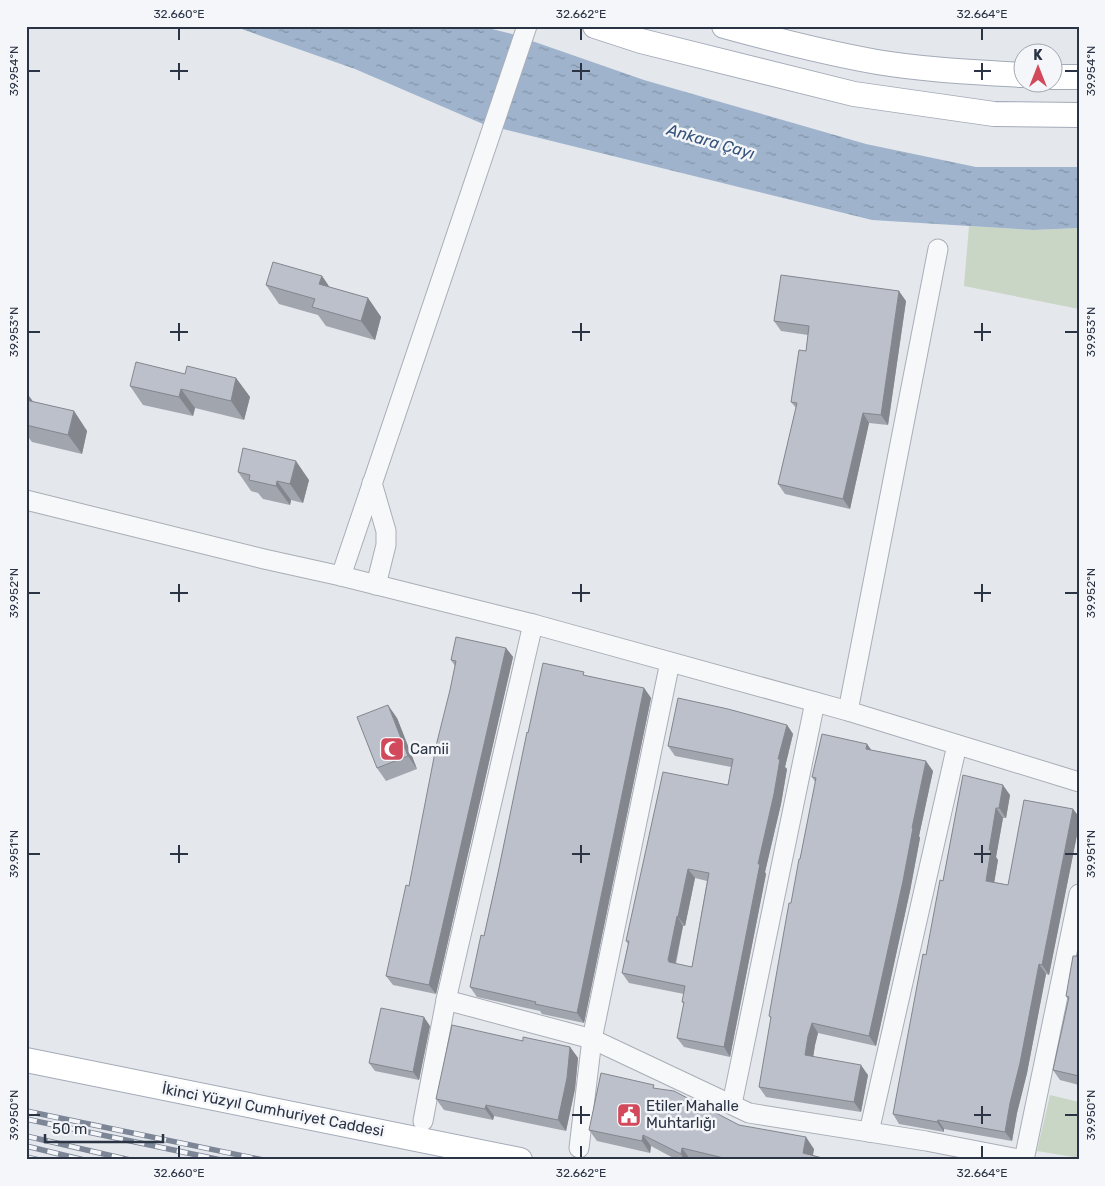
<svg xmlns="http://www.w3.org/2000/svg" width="1105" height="1186" font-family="Rubik,sans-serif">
	<defs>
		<pattern id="water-ripples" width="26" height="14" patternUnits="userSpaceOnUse" patternTransform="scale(1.25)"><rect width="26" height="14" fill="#9fb4cc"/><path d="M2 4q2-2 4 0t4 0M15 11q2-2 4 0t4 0" fill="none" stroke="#8293a7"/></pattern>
	</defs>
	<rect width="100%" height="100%" fill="#e4e7ec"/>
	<g fill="#c9d6c5">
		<polygon points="969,226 1033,230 1079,228 1079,309 964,286"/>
		<polygon points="1050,1095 1079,1102 1079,1158 1037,1151"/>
	</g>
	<polygon fill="url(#water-ripples)" points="233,26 480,26 512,34 644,80 866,144 976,167 1079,167 1079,228 1033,230 872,220 483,124 355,69"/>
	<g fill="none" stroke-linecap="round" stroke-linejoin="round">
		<defs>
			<g id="minor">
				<polyline points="372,483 386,531 386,545 376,585"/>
				<polyline points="26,500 264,559 341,576 533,624 848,711 1079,782"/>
				<polyline points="341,576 527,26"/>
				<polyline points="848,711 938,249"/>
				<polyline points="446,1000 592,1039 749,1113 926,1141 1024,1160 1079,894"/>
				<polyline points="732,1104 815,702"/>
				<polyline points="423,1121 446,1000 533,624"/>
				<polyline points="869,1132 957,745"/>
				<polyline points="579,1148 592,1039 670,662"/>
			</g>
			<g id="major">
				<polyline points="595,26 641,41 854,94 994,114 1079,115"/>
				<path d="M724,26C775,40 826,53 877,62C925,70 974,72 1022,75"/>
				<polyline points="1052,77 1079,77"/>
				<polyline points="26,1060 520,1160"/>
			</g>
		</defs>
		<use href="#minor" stroke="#a9aeb7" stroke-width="21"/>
		<use href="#major" stroke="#a3abb8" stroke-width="26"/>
		<use href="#minor" stroke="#f7f8fa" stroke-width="19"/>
		<use href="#major" stroke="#fff" stroke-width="24"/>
		<defs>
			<g id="rail">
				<polyline points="26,1111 263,1160"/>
				<polyline points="26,1119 221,1160"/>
				<polyline points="26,1136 130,1160"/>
				<polyline points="26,1146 84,1160"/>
				<polyline points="26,1157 39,1160"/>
			</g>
		</defs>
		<use href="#rail" stroke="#7d8696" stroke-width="5.5"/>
		<use href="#rail" stroke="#f4f6f9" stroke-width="4" stroke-dasharray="11" stroke-linecap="butt"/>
	</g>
	<g fill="#a1a5ae" fill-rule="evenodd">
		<polygon points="322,276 329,287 368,298 381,317 375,340 326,326 318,315 279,304 266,285"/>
		<polygon points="906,301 888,425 869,423 850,509 785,494 778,484 796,408 791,402 806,351 808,335 781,331 774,321"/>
		<polygon points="185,374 236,378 250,397 244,420 195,408 193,416 143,405 130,386"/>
		<polygon points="26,392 33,402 74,411 87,431 82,454 32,442 26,434"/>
		<polygon points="238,472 309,480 303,503 291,500 290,505 263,499 258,493 251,491"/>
		<polygon points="506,648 513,657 436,994 393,985 386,976 409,886 450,690 455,666 451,660"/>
		<polygon points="586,676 644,688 651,698 584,1023 542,1014 540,1011 477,997 470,987 484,936 528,733"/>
		<polygon points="397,718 417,769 386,781 377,768"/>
		<path d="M787,725L793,734L785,767L787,769L781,804L765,872L766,874L730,1057L684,1047L677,1038L684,1004L682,1002L684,994L629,983L622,973L628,944L626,941L728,785L731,767L675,756L668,746ZM695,878L707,881L692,967L676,964L683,926H685Z"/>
		<polygon points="867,744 871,750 933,771 919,836 920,838 910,891 876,1046 818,1033 815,1045 813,1057 868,1075 861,1112 766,1097 759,1087 771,1019 769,1016 791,903 800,859 816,783 812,777"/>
		<polygon points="963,775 1010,795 1006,818 1003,818 996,857 998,860 994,882 1008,885 1073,809 1079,817 1079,825 1049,975 1046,974 1027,1073 1017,1113 1012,1141 944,1129 944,1132 899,1124 893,1114 926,955 943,881"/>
		<polygon points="1079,949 1079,1085 1060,1080 1053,1070 1068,1000 1066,996 1077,956"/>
		<polygon points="430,1026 419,1080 375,1071 369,1063"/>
		<polygon points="523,1041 570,1047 578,1058 575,1089 566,1131 494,1116 493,1120 444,1110 436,1099"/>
		<polygon points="657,1089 739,1125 814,1149 813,1155 830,1160 677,1160 651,1146 650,1153 597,1141 589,1130"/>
	</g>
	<g fill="#83868d">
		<polygon points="322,276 335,295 319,284"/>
		<polygon points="899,291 906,301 888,425 881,415"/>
		<polygon points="368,298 381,317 375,340 361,321"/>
		<polygon points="236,378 250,397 244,420 231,401"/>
		<polygon points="181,389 195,408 193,416 179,397"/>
		<polygon points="26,392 40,411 26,402"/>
		<polygon points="74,411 87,431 82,454 68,435"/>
		<polygon points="863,413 869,423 850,509 843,499"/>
		<polygon points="296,461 309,480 303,503 290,484"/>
		<polygon points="277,481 291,500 290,505 276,486"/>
		<polygon points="506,648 513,657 436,994 429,985"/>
		<polygon points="644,688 651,698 584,1023 577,1013"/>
		<polygon points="388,705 397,718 417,769 408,756"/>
		<polygon points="787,725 793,734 785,767 787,769 781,804 765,872 766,874 730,1057 724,1047 778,759"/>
		<polygon points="867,744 874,754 866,749"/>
		<polygon points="926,761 933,771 919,836 920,838 910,891 876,1046 869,1036"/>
		<polygon points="1003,785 1010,795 1006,818 999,808"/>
		<polygon points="996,808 1003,818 996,857 998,860 993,890 986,881 989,850"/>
		<polygon points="1073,809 1079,817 1079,825 1049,975 1042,965"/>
		<polygon points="688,869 695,878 685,926 678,917"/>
		<polygon points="677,916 683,926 674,969 668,960"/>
		<polygon points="1039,964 1046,974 1027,1073 1017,1113 1012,1141 1005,1132 1010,1103"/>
		<polygon points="424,1017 430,1026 419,1080 413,1072"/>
		<polygon points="812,1023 818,1033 815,1045 812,1065 805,1055 808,1036"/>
		<polygon points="570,1047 578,1058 575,1089 566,1131 558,1120"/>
		<polygon points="861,1065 868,1075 861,1112 854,1102"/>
		<polygon points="486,1105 494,1116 493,1120 485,1109"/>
		<polygon points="938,1120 944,1129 944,1132 937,1122"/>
		<polygon points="643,1135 651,1146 650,1153 642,1141"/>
		<polygon points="806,1137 814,1149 812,1160 803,1153"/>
		<polygon points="682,1148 690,1159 690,1160 684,1160 681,1154"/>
	</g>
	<g fill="#bbc0ca" stroke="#83868d" fill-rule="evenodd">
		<polygon points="273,262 322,276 319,284 368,298 361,321 312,307 315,299 266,285"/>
		<polygon points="781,275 899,291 881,415 863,413 843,499 778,484 797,403 791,402 799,350 806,351 809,326 774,321"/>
		<polygon points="136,362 185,374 187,366 236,378 231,401 181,389 179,397 130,386"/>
		<polygon points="26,400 74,411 68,435 26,425"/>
		<polygon points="243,448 296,461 290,484 277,481 276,486 249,480 250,475 238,472"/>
		<polygon points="456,637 506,648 429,985 386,976 406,885 409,886 437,742 450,690 456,661 451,660"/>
		<polygon points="543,663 584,672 583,675 644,688 577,1013 535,1004 536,1002 470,987 481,935 484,936 498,873 527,732 528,733"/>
		<path d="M678,698L728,709L787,725L778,759H780L774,794L758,864H760L724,1047L677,1038L684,1002H682L685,986L622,973L629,941H626L663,772L728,785L733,759L668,746ZM688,869L709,873L692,967L669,962L668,960L677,916L678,917Z"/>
		<polygon points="388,705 408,756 377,768 357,717"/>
		<polygon points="822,734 867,744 866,749 926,761 912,828 913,828 903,881 869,1036 812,1023 808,1036 805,1055 861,1065 854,1102 759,1087 771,1017 769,1016 789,903 791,903 799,859 800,859 816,778 812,777"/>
		<polygon points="963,775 1003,785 999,808 996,808 989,850 991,850 986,881 1008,885 1024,800 1073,809 1042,965 1039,964 1020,1063 1010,1103 1005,1132 938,1120 937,1122 893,1114 923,954 926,955 940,880 943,881"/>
		<polygon points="1079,949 1079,1076 1053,1070 1069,997 1066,996 1073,956 1077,956"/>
		<polygon points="381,1008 424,1017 413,1072 369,1063"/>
		<polygon points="452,1025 523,1041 523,1037 570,1047 567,1078 558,1120 486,1105 485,1109 436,1099"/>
		<polygon points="601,1073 654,1085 653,1088 674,1091 739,1125 806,1137 803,1153 830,1160 732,1160 682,1148 681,1154 643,1135 642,1141 589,1130"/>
	</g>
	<path fill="none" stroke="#2b3445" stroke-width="2" d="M179,28V40M581,28V40M982,28V40M179,63V80M581,63V80M982,63V80M28,71H40M170,71H188M572,71H590M974,71H991M1065,71H1078M179,323V341M581,323V341M982,323V341M28,332H40M170,332H188M572,332H590M974,332H991M1065,332H1078M179,584V602M581,584V602M982,584V602M28,593H40M170,593H188M572,593H590M974,593H991M1065,593H1078M179,845V863M581,845V863M982,845V863M28,854H40M170,854H188M572,854H590M974,854H991M1065,854H1078M581,1106V1124M982,1106V1124M28,1115H40M572,1115H590M974,1115H991M1065,1115H1078M179,1146V1158M581,1146V1158M982,1146V1158"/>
	<defs>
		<symbol id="mosque-square" viewBox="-11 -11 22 22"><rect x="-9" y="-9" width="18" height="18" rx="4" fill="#d1495b" stroke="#f4f6f9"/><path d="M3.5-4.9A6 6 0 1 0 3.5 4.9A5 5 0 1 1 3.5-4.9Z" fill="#fff"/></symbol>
		<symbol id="civic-square" viewBox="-11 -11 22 22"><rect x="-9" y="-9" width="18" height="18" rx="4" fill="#d1495b" stroke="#f4f6f9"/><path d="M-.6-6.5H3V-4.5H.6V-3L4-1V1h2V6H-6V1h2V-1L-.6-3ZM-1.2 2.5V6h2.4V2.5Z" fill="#fff"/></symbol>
	</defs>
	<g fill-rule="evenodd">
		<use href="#mosque-square" x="378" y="735" width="28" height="28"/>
		<use href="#civic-square" x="615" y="1101" width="28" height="28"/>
	</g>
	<g text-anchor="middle" stroke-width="5" stroke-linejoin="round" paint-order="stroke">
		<g font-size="15" fill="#2b3445" stroke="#f4f6f9" text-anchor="start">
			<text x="410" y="754">Camii</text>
			<text x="646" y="1111">Etiler Mahalle<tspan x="646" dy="17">Muhtarlığı</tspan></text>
		</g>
		<g font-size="15" fill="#2b3445" stroke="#f4f6f9">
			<text transform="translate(273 1110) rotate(11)" y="5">İkinci Yüzyıl Cumhuriyet Caddesi</text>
		</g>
		<g font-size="16" font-style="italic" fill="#34527a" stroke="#f4f6f9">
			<text transform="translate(711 141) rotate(16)" y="6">Ankara Çayı</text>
		</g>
	</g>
	<rect width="1105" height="1186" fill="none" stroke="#f4f6f9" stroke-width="55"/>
	<g transform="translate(1038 68)"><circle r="24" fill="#f4f6f9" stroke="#a4a8b1"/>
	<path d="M0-4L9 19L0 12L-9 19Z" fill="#d1495b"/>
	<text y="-8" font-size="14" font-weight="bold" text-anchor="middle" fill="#2b3445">K</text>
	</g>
	<path d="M45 1134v8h118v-8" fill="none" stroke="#2b3445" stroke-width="2.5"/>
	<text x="52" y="1134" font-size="15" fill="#2b3445" stroke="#f4f6f9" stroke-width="4" paint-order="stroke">50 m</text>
	<rect x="28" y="28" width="1050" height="1130" fill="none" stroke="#2b3445" stroke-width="2"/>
	<g font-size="12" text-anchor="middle" fill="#2b3445">
		<text x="179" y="18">32.660°E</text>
		<text x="581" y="18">32.662°E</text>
		<text x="982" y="18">32.664°E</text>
		<text transform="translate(14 71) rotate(-90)" y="4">39.954°N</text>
		<text transform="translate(1091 71) rotate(-90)" y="4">39.954°N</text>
		<text transform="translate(14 332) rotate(-90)" y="4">39.953°N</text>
		<text transform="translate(1091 332) rotate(-90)" y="4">39.953°N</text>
		<text transform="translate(14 593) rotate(-90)" y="4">39.952°N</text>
		<text transform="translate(1091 593) rotate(-90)" y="4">39.952°N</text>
		<text transform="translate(14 854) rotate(-90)" y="4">39.951°N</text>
		<text transform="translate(1091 854) rotate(-90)" y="4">39.951°N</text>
		<text transform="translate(14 1115) rotate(-90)" y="4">39.950°N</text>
		<text transform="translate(1091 1115) rotate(-90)" y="4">39.950°N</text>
		<text x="179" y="1177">32.660°E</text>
		<text x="581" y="1177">32.662°E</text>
		<text x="982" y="1177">32.664°E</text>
	</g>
</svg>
